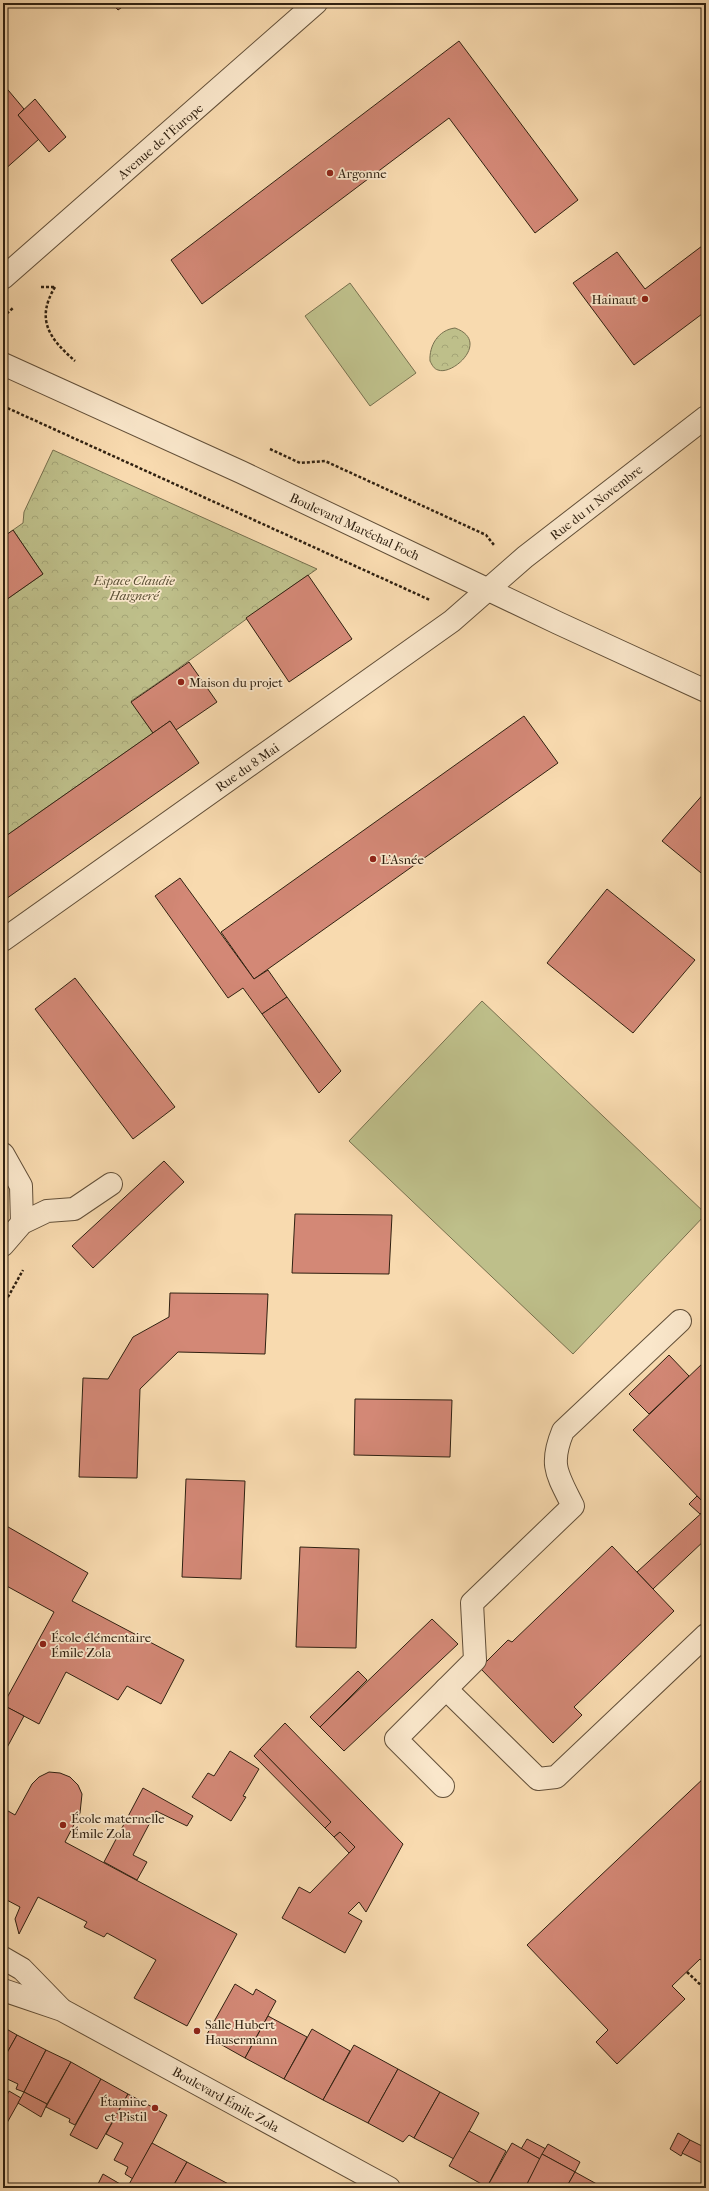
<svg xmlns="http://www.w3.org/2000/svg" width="709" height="2191" font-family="'IM FELL French Canon',serif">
	<defs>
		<pattern id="park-crowns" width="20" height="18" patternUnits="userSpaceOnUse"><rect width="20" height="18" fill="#bebf8a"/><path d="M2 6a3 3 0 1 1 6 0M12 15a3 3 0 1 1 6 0" fill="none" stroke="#a4a476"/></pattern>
	</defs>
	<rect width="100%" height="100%" fill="#f8daaf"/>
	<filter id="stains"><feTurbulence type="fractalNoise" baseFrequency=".005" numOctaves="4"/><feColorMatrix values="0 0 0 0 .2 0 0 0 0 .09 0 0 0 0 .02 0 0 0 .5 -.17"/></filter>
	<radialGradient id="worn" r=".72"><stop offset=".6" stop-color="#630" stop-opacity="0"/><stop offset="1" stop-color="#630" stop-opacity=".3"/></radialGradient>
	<g fill="#bebf8a" stroke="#77704e">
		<polygon points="350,283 416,373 370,406 305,316"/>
		<polygon points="482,1001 706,1214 573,1354 349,1141"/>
	</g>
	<g fill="url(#park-crowns)" stroke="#77704e">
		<path d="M455,328C491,341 453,376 438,370C434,369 432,365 430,361C429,346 438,330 455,328Z"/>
		<path d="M53,450L317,569C254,612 194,659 131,701L153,733L3,838V602L43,574L13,530L23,523L24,512Z"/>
	</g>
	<g fill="#d38876" stroke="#302111">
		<polygon points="112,3 128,3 118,10"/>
		<polygon points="459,41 578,200 535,233 449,118 202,304 171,260"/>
		<polygon points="3,84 24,109 18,115 39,139 3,171"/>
		<polygon points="35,99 66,137 49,152 18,115"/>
		<polygon points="706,243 706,311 634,365 573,283 617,252 645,289"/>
		<polygon points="13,530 43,574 3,602 3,537"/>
		<polygon points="308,575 352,639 289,682 246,618"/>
		<polygon points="189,662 217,702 176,730 170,721 153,733 131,702"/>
		<polygon points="524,716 558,763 254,979 221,932"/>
		<polygon points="170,721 199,763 3,901 3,838"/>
		<polygon points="706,791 706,877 662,841"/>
		<polygon points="180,878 254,979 268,970 287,997 262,1014 243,988 228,998 155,896"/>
		<polygon points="607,889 695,960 633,1033 547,963"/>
		<polygon points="75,978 175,1107 133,1139 35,1009"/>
		<polygon points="287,997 341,1071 319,1093 262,1014"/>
		<polygon points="164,1161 184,1182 93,1268 72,1246"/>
		<polygon points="295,1214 392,1215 389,1274 292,1273"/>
		<polygon points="170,1293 268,1294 265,1354 178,1352 140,1389 137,1478 79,1477 83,1378 108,1379 133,1337 169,1317"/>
		<polygon points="669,1355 689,1376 649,1414 629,1394"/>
		<polygon points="704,1362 706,1363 706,1505 633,1430"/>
		<polygon points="355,1399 452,1400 450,1457 354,1455"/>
		<polygon points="186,1479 245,1481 241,1579 182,1577"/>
		<polygon points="697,1496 706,1505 706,1509 700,1514 689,1504"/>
		<polygon points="706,1509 706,1539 653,1589 637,1572"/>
		<polygon points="3,1524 88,1573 72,1601 184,1660 161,1704 127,1686 118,1700 66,1672 39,1724 3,1705 54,1612 3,1584"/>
		<polygon points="612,1546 674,1611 574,1707 582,1715 553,1743 480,1668 508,1640 512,1642"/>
		<polygon points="300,1547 359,1549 356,1648 296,1647"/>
		<polygon points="432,1619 458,1644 344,1751 320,1727"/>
		<polygon points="358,1671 367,1680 320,1727 310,1717"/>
		<polygon points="5,1706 24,1716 3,1755 3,1710"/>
		<polygon points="285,1723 403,1844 366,1912 359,1902 348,1913 362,1921 345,1953 282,1918 299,1887 310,1893 355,1847 340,1832 334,1837 325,1828 331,1822 260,1749"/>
		<polygon points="260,1749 331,1822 325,1828 254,1756"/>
		<polygon points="230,1751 259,1769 243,1796 246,1797 231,1821 192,1797 208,1773 214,1776"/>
		<polygon points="49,1772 60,1773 70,1777 78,1785 82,1794 80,1813 65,1842 237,1934 187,2026 134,1998 156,1960 107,1933 104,1937 84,1927 87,1922 38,1897 19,1934 15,1919 20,1907 3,1898 3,1808 15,1815 32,1784 39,1777"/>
		<polygon points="706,1776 706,1966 700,1959 672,1986 685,1999 617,2064 596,2042 608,2030 527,1945"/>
		<polygon points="143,1788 193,1816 187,1826 156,1811 133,1855 147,1862 137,1880 104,1862"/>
		<polygon points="340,1832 355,1847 349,1853 334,1837"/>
		<polygon points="235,1984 253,1995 256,1989 276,2001 245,2058 206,2036"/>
		<polygon points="268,2016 307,2037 284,2079 245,2058"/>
		<polygon points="3,2027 17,2035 3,2060"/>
		<polygon points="312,2029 350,2051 323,2100 284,2079"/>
		<polygon points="17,2035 46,2050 24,2092 16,2089 18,2084 3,2077 3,2060"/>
		<polygon points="354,2045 398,2069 368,2123 323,2100"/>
		<polygon points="46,2050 71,2062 47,2104 24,2092"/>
		<polygon points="71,2062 101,2079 75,2125 69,2122 70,2119 46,2107"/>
		<polygon points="398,2069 440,2092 414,2138 409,2135 403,2142 368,2123"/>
		<polygon points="101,2079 128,2094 97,2149 70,2135"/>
		<polygon points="9,2091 21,2098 3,2130 3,2103"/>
		<polygon points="24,2092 47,2104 41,2117 18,2103"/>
		<polygon points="440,2092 479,2113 454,2159 414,2138"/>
		<polygon points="128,2094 167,2115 133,2179 125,2174 128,2167 114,2160 123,2143 106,2134"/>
		<polygon points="469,2131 506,2151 487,2187 449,2166"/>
		<polygon points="678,2133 690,2140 681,2156 670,2149"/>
		<polygon points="527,2139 546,2149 540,2159 521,2149"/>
		<polygon points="690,2140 706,2148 706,2165 682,2153"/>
		<polygon points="152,2143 187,2162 172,2188 127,2188"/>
		<polygon points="512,2143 540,2159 525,2188 488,2188 487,2187"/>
		<polygon points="548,2144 580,2162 575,2172 542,2154"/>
		<polygon points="542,2154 575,2172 566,2188 525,2188"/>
		<polygon points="187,2162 236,2188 172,2188"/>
		<polygon points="575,2172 604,2188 566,2188"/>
		<polygon points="103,2174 127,2188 96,2188"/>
	</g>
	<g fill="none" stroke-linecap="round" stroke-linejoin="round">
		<defs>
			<g id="minor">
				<polyline points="3,278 316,3"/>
				<polyline points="3,364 241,472 558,623 706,691"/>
				<polyline points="3,940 452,621 525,557 706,417"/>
				<polyline points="3,1154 21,1186 22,1223"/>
				<polyline points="3,1245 22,1223 47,1211 74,1209 111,1184"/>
				<path d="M446,1689L475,1660L472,1603L573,1506C557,1474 549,1465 563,1431L680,1321"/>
				<polyline points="443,1786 396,1739 446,1689 538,1779 556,1777 706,1635"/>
				<polyline points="3,1958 22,1969 60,2008"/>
				<polyline points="3,1990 62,2010 389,2188"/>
			</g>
		</defs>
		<use href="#minor" stroke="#624f38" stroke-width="24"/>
		<g stroke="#302111" stroke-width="2.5" stroke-dasharray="3 2" stroke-linecap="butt">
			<polyline points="41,287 55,287"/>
			<path d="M55,287C35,320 50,339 75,361"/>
			<polyline points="3,317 13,308"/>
			<polyline points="3,406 430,600"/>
			<polyline points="270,449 300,463 325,461 486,535 494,545"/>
			<polyline points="3,1306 23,1270"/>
			<polyline points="687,1972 706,1990"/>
		</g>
		<use href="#minor" stroke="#fae7cb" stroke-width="22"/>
	</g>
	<g fill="#8f2418" stroke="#fae7cb" stroke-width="1.5">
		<circle cx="330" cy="173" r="4"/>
		<circle cx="645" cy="299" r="4"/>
		<circle cx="181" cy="682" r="4"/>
		<circle cx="373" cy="859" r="4"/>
		<circle cx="43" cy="1644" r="4"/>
		<circle cx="63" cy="1825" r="4"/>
		<circle cx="197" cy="2031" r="4"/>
		<circle cx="155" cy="2108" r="4"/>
	</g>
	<g text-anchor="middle" stroke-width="3.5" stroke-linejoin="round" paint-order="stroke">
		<g font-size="13" fill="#302111" stroke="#fae7cb">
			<text transform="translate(160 141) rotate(-41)" y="5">Avenue de l'Europe</text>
			<text transform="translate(596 502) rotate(-38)" y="5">Rue du 11 Novembre</text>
			<text transform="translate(355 526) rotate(25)" y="5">Boulevard Maréchal Foch</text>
			<text transform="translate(247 767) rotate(-35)" y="5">Rue du 8 Mai</text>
			<text transform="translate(226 2099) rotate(29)" y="5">Boulevard Émile Zola</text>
		</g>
		<g font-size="13" fill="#302111" stroke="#fae7cb" text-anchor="start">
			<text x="338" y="178">Argonne</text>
			<text x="637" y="304" text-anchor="end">Hainaut</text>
			<text x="189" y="687">Maison du projet</text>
			<text x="381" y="864">L'Asnée</text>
			<text x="51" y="1642">École élémentaire<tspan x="51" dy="15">Émile Zola</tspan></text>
			<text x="71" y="1823">École maternelle<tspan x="71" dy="15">Émile Zola</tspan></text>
			<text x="205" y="2029">Salle Hubert<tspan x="205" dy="15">Hausermann</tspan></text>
			<text x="147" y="2106" text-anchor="end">Étamine<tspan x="147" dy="15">et Pistil</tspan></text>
		</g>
		<g font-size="13" font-style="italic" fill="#5b5035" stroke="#fae7cb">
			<text x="134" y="585">Espace Claudie<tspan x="134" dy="15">Haigneré</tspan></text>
		</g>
	</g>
	<rect width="709" height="2191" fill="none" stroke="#f8daaf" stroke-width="16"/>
	<rect x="4" y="4" width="701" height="2183" fill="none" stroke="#302111" stroke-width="2"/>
	<rect x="8" y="8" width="693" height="2175" fill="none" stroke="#302111"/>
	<rect width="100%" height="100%" filter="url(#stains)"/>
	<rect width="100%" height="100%" fill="url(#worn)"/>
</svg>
